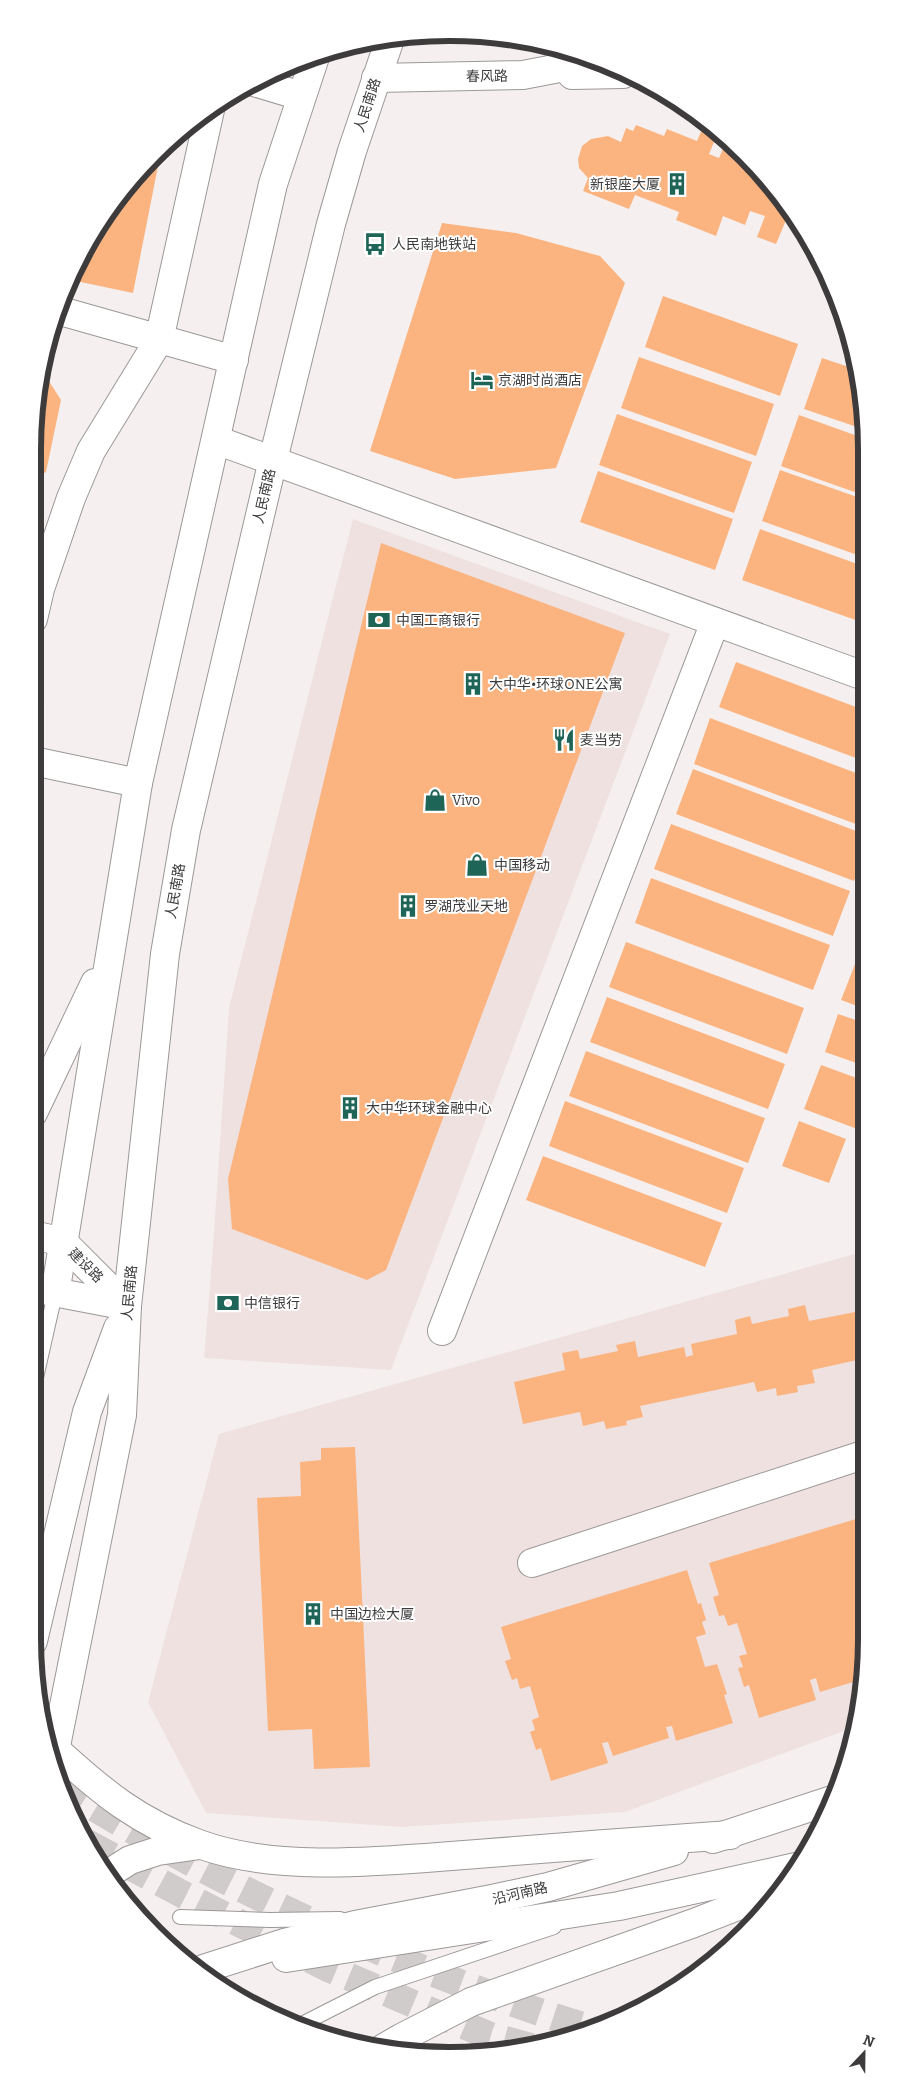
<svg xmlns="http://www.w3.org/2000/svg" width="899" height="2088" font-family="Bitter,'Noto Sans SC',serif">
	<rect width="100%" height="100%" fill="#f5f0ef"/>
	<g fill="#eee1e0">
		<polygon points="353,519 670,634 391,1370 204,1358 213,1247 229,1008"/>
		<polygon points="865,1251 866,1638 852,1728 625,1812 401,1827 206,1813 148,1702 219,1434"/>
	</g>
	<g fill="#fbb480">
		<polygon points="636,125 664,136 667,129 697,141 703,127 713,131 717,135 709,154 719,158 726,142 763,175 789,213 776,244 757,237 765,216 750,211 745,225 723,216 716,236 676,220 679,212 635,195 629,209 583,191 588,178 579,168 578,159 582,146 591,139 608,136 621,142 626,128 633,131"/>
		<polygon points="161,151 133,293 71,280 89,241 136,174"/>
		<polygon points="442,223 516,233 600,256 625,283 556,468 455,479 370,451"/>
		<polygon points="663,296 798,344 780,396 645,347"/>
		<polygon points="639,357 774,404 756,456 621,408"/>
		<polygon points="822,358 855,369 863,395 863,429 804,409"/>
		<polygon points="45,375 61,400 46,472 33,480 33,449"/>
		<polygon points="617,414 752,462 734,513 599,465"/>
		<polygon points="799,415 863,438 863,495 781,466"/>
		<polygon points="780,470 863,499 863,557 762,521"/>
		<polygon points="598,471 733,519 715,570 580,522"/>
		<polygon points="760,529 863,566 864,623 742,580"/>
		<polygon points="381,543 625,633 386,1270 367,1280 232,1229 228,1179"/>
		<polygon points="736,662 864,710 864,761 719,707"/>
		<polygon points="710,718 864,776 864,827 694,764"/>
		<polygon points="693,769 864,834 864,854 854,881 676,814"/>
		<polygon points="671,824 850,891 833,936 654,869"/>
		<polygon points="651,878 830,945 813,990 635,923"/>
		<polygon points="626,942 804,1008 787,1054 609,987"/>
		<polygon points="857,959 865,962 865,1009 841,1000"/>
		<polygon points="607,997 785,1064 768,1109 590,1042"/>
		<polygon points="838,1014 865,1023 865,1066 825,1052"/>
		<polygon points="586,1051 765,1118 748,1163 569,1096"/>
		<polygon points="821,1065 865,1081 865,1132 804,1109"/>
		<polygon points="565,1101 744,1168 727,1213 549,1146"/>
		<polygon points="799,1121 846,1139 829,1183 782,1166"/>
		<polygon points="543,1156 722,1223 705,1267 526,1200"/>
		<polygon points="805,1305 809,1321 855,1312 857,1320 866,1319 866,1358 812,1370 815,1383 797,1386 798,1392 777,1396 776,1388 757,1392 754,1382 640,1406 643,1417 626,1421 627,1425 606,1429 604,1421 583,1426 580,1412 523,1424 514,1382 565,1370 562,1353 578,1350 580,1359 618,1351 616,1345 635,1341 638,1357 684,1347 686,1357 693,1355 691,1344 737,1334 735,1320 750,1316 752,1324 789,1316 788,1309"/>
		<polygon points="355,1447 370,1767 314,1769 312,1729 268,1731 257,1498 301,1496 300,1462 321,1460 321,1448"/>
		<polygon points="866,1516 867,1638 860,1680 820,1692 816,1678 810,1680 816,1700 759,1718 749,1685 744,1687 738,1668 743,1667 739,1656 747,1654 737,1623 728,1626 724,1615 719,1616 713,1597 719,1595 709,1563"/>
		<polygon points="687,1570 698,1604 701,1603 706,1620 702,1622 706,1634 696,1637 705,1667 717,1664 727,1694 724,1695 733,1723 676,1741 672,1726 666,1727 669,1738 613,1756 608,1742 602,1743 608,1763 551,1781 541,1748 536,1750 530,1732 535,1730 532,1720 539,1717 530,1686 520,1689 517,1678 512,1680 505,1661 511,1659 501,1627"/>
	</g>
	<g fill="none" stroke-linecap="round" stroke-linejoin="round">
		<g stroke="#d0cccb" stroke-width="28" stroke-dasharray="28 14" stroke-linecap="butt">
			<path d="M60,1786C185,1866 318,1929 457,1982C500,1998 542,2014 586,2027"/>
			<polyline points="87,1843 182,1894 328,1968 490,2036 531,2047"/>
		</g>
		<defs>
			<g id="service">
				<polyline points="33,1391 55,1294"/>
				<polyline points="180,1917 270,1920 340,1919"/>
				<polyline points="304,2023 375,1987 554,1927"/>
			</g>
			<g id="minor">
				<polyline points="254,82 301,96"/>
				<polyline points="57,310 234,360"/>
				<polyline points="216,440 864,676"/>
				<polyline points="33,619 40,589 71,498 91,451 159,340 210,110"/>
				<polyline points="33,761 138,783"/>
				<polyline points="442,1331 715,622"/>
				<polyline points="532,1563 866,1454"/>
			</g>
			<g id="tertiary">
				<polyline points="572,75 623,74"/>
				<polyline points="376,78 523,75 596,61"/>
			</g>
			<g id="secondary">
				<polyline points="33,1113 95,983"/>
				<polyline points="33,1235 63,1242 127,1306"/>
				<polyline points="33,1288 127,1306"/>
				<polyline points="55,1294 138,783 273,184 315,57"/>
				<polyline points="33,1641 87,1412 118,1328"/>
				<path d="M55,1749C102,1792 138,1822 199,1844C280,1874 392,1860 477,1854C561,1847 646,1841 730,1835"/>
				<polyline points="53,1761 122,1415 127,1306 165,954 186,830 273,460 331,224 352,151 390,39"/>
				<polyline points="713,1839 832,1800"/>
				<polyline points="108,1874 130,1860 158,1851 200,1845"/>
				<polyline points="286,1958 619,1906 796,1867"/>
				<polyline points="203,1969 284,1943 355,1925 492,1899 548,1887 674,1851"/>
				<polyline points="382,2049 401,2038 471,2002 694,1923 781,1889"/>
			</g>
		</defs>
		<use href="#service" stroke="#9c9897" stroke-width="16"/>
		<use href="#minor" stroke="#9c9897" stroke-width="30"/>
		<use href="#tertiary" stroke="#9c9897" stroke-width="30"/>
		<use href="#secondary" stroke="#9c9897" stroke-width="30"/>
		<use href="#service" stroke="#fff" stroke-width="14"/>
		<use href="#minor" stroke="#fff" stroke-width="28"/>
		<use href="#tertiary" stroke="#fff" stroke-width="28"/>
		<use href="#secondary" stroke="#fff" stroke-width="28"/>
	</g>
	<defs>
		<symbol id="building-bare" viewBox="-9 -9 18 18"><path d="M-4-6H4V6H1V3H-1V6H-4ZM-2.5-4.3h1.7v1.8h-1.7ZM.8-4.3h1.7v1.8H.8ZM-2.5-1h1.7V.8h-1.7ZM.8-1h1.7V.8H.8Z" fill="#1e6457" stroke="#fff" stroke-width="2.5" paint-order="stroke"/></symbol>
		<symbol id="bus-bare" viewBox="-9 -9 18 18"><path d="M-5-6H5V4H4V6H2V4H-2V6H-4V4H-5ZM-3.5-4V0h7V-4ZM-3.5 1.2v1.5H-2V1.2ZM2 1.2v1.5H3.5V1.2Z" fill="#1e6457" stroke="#fff" stroke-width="2.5" paint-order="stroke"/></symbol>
		<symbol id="hotel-bare" viewBox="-9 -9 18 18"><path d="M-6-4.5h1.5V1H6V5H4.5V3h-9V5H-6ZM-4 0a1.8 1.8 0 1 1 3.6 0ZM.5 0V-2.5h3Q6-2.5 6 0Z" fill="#1e6457" stroke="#fff" stroke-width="2.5" paint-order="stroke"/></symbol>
		<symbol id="bank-bare" viewBox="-9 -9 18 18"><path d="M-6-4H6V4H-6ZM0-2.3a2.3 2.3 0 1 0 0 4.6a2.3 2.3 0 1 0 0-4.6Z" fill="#1e6457" stroke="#fff" stroke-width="2.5" paint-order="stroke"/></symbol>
		<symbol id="restaurant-bare" viewBox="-9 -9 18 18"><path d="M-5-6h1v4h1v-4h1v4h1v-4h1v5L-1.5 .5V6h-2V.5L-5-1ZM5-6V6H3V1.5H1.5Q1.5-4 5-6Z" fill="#1e6457" stroke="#fff" stroke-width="2.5" paint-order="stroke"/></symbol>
		<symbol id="shop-bare" viewBox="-9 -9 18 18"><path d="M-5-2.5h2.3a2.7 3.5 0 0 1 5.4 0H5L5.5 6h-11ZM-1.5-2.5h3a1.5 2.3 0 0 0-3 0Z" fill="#1e6457" stroke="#fff" stroke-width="2.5" paint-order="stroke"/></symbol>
	</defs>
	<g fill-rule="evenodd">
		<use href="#building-bare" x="661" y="168" width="32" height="32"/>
		<use href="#bus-bare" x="359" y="228" width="32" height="32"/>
		<use href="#hotel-bare" x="466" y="364" width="32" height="32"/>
		<use href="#bank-bare" x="363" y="604" width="32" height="32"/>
		<use href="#building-bare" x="457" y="668" width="32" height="32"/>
		<use href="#restaurant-bare" x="548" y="724" width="32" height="32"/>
		<use href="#shop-bare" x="419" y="784" width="32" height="32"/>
		<use href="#shop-bare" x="461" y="849" width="32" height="32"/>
		<use href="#building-bare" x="392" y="890" width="32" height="32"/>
		<use href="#building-bare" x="334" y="1092" width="32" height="32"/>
		<use href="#bank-bare" x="212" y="1287" width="32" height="32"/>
		<use href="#building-bare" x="297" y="1598" width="32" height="32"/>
	</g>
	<g text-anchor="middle" stroke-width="4" stroke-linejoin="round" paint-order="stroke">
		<g font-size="14" fill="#3d3b3b" stroke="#fff">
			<text transform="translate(487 76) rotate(-1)" y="5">春风路</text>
			<text transform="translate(367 105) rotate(-72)" y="5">人民南路</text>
			<text transform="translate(264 496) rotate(-77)" y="5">人民南路</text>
			<text transform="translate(175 891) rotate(-80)" y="5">人民南路</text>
			<text transform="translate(86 1265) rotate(45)" y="5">建设路</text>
			<text transform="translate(129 1293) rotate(-85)" y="5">人民南路</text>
			<text transform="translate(520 1893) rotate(-13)" y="5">沿河南路</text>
		</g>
		<g font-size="14" fill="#3d3b3b" stroke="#fff" text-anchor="start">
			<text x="660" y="189" text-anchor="end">新银座大厦</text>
			<text x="392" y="249">人民南地铁站</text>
			<text x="498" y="385">京湖时尚酒店</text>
			<text x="396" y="625">中国工商银行</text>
			<text x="489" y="689">大中华•环球ONE公寓</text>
			<text x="580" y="745">麦当劳</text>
			<text x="452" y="805">Vivo</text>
			<text x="494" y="870">中国移动</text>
			<text x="424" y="911">罗湖茂业天地</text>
			<text x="366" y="1113">大中华环球金融中心</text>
			<text x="244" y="1308">中信银行</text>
			<text x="330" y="1619">中国边检大厦</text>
		</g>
	</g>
	<path d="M0 0H899V2088H0ZM449 41H450A408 408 0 0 1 858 449V1639A408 408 0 0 1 450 2047H449A408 408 0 0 1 41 1639V449A408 408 0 0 1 449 41Z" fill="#fff" fill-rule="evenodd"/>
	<path fill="none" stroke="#3d3b3b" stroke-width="6" d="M449 41H450A408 408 0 0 1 858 449V1639A408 408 0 0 1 450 2047H449A408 408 0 0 1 41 1639V449A408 408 0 0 1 449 41Z"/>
	<g transform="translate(864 2053) rotate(22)" stroke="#ffffff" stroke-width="4" paint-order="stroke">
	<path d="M0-4L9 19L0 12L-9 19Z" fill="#3d3b3b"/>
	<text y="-8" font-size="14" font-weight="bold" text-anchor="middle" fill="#3d3b3b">N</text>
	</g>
</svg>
